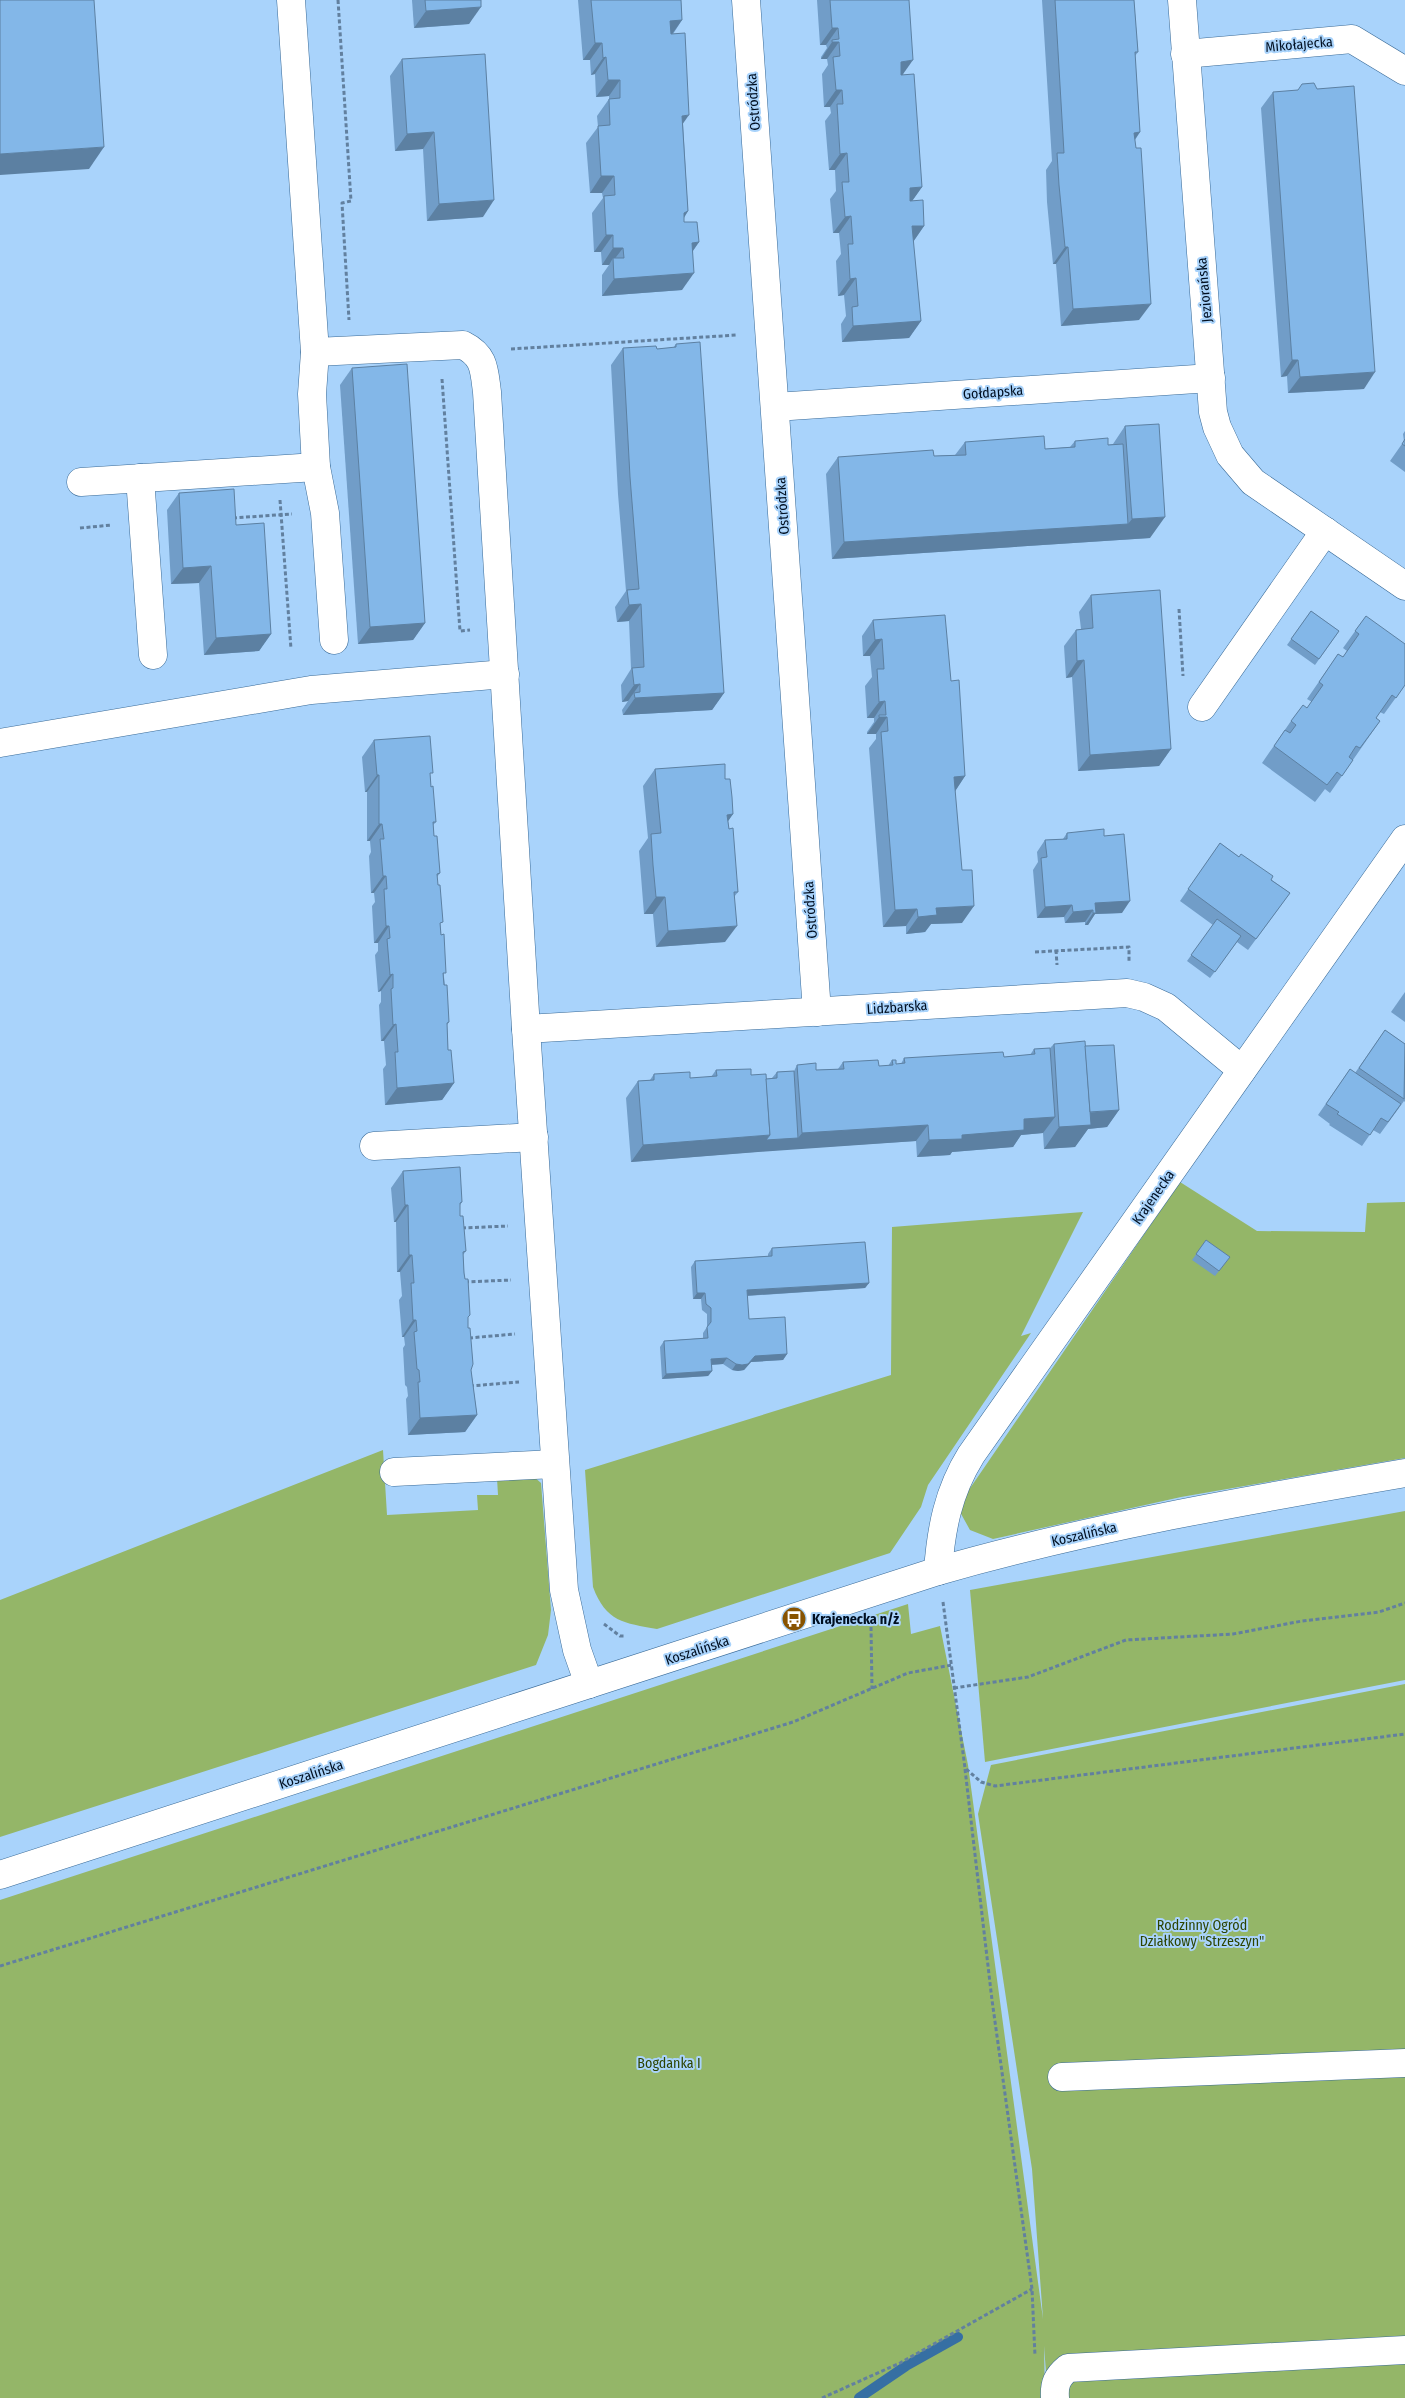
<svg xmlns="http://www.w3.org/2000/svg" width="1405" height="2398" font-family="'Fira Sans Condensed',sans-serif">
	<rect width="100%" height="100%" fill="#a9d3fb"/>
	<g fill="#94b668">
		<polygon points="1180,1182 1257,1231 1365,1232 1367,1203 1405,1202 1405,1458 1181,1497 993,1539 970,1530 960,1512 964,1497"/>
		<path d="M1083,1212L1021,1336L1031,1333L928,1485L921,1507L890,1553L657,1629C624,1623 606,1622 593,1587L585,1470L891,1375L892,1227Z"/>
		<polygon points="383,1450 387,1515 478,1510 477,1495 498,1495 497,1478 532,1475 541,1483 551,1610 548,1635 536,1665 0,1837 0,1600"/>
		<polygon points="1405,1511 1405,1680 985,1762 970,1590"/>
		<polygon points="908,1604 911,1634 940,1626 968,1765 1043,2319 1032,2169 978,1814 991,1765 1405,1684 1405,2398 1048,2398 1044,2346 1045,2398 0,2398 0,1900"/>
	</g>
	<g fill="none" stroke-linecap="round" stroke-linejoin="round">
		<polyline stroke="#366fa3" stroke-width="10" points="859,2398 906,2366 958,2337"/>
		<defs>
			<g id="minor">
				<path d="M291,0L315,352L463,345C485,356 484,370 487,392L526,1029L564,1590L577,1650L589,1684"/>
				<polyline points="746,0 817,1012"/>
				<polyline points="1182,0 1213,412 1217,427 1230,455 1253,482 1405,586"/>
				<polyline points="1185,54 1352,39 1405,71"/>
				<polyline points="315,352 312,394 316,467 325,513 334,640"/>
				<polyline points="775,407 1211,378"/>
				<polyline points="140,478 153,655"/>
				<polyline points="81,482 316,467"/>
				<polyline points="1202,707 1325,531"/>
				<polyline points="0,743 311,690 505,674"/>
				<polyline points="526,1029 1127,993 1144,997 1166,1007 1242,1070"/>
				<polyline points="374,1146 534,1137"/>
				<polyline points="394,1472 555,1464"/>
				<path d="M938,1571C941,1529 948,1492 971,1455L1405,839"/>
				<path d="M0,1875L938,1571C1092,1527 1248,1500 1405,1473"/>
				<polyline points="1062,2077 1405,2063"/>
				<path d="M1055,2398C1054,2384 1057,2377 1068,2368L1405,2350"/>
			</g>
		</defs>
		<use href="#minor" stroke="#396a97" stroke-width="29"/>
		<g stroke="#62809f" stroke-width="3" stroke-dasharray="4 2.5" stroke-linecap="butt">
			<polyline points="338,0 351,201 342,203 349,320"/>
			<polyline points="511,349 737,335"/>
			<polyline points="442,379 460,631 470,630"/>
			<polyline points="280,500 291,649"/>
			<polyline points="233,518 292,514"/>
			<polyline points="80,528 112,525"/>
			<polyline points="1179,609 1183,676"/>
			<polyline points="1056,950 1057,965"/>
			<polyline points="1035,952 1129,947 1129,962"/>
			<polyline points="462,1228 508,1226"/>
			<polyline points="465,1282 511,1280"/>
			<polyline points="469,1338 515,1334"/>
			<polyline points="470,1386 519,1382"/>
			<polyline points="943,1602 965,1768 981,1782 995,1786 1405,1734"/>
			<polyline points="604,1624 620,1636 626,1636"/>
			<polyline points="871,1627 872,1689"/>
			<polyline points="954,1688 1028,1677 1126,1640 1233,1634 1302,1621 1379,1612 1405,1603"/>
			<polyline points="965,1769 992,2000 1032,2289 1035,2356"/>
			<polyline points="0,1966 793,1722 908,1673 952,1665"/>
			<polyline points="822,2398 900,2363 1032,2289"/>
		</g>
		<use href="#minor" stroke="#fff" stroke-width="28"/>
	</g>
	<g fill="#719dc8">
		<polygon points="412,0 481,0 469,24 414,28"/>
		<polygon points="578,0 681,0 682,20 673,34 683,124 688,211 684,218 684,222 699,242 693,251 682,290 602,296 602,275 609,265 602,265 601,252 594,252 592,213 603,198 602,193 590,193 586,143 598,127 597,116 609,99 609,96 596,97 595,74 591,75 590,60 583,60"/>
		<polygon points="817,0 909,0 903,75 922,187 912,201 924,226 913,242 921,321 909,338 842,342 841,324 846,316 844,295 838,296 836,261 841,254 839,233 833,233 830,199 836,191 835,170 829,170 825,121 831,113 830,107 824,107 822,74 828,65 827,59 821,59 821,57 827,48 826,45 820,45"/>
		<polygon points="1042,0 1134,0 1138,52 1135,56 1140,132 1135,140 1139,320 1061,326 1056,264 1053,264 1047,202 1046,170 1052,161"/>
		<polygon points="402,59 483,217 427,221 423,149 395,151 390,76"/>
		<polygon points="1273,92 1364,389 1288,393 1287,376 1281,377 1261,108"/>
		<polygon points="676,344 724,693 712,710 623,715 622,710 628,701 622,702 621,685 631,669 629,621 617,622 615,607 626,591 618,494 611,365 623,348 657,349 673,348"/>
		<polygon points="352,368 425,623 413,640 358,644 340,385"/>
		<polygon points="1125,426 1150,538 832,559 826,474 838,457 934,456 955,455 965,442 1045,449 1070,447 1075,441 1108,445 1113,444"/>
		<polygon points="1405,431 1405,472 1390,461 1404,441 1403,434"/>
		<polygon points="179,493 236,525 271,634 259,651 204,655 199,583 171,584 167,510"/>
		<polygon points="1091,595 1171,749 1159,766 1078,771 1072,677 1066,678 1064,646 1076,630 1081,629 1079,612"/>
		<polygon points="1311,611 1339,631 1315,665 1287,645"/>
		<polygon points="1366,616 1405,685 1384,714 1380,712 1376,718 1380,721 1330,793 1325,789 1315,802 1262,763 1291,721 1307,708 1312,702 1307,699 1338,654 1343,657 1347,651 1343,648"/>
		<polygon points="873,620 951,681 965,776 955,791 962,923 931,924 925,932 906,934 906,926 883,927 869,748 876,739 876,734 867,734 867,732 874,722 874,718 867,718 865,686 872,677 870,656 863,656 862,636"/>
		<polygon points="374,740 430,776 431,787 436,822 433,825 434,836 440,873 437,877 444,977 449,1022 447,1025 448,1050 454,1083 442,1100 385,1105 383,1069 386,1065 384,1041 381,1041 379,1005 381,1002 381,991 378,992 375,955 378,951 378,943 374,943 372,906 375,902 374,893 371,893 369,856 371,852 370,841 367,841 367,792 365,792 362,757"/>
		<polygon points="655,769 725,779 733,814 728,821 738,892 734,897 725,942 656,947 653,914 644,914 639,851 648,838 643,786"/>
		<polygon points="1067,833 1104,836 1122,913 1095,914 1088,925 1085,925 1085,922 1065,923 1064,917 1037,918 1033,870 1038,862 1037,852 1045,840 1063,839"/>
		<polygon points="1220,843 1290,893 1248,950 1237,942 1210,978 1187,961 1213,925 1180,901"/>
		<polygon points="1405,992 1405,1022 1391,1012"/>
		<polygon points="1385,1030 1405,1044 1405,1102 1404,1101 1380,1134 1373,1130 1362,1146 1329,1125 1330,1124 1318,1115 1350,1069 1355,1073"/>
		<polygon points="1054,1044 1085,1046 1119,1110 1107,1127 1088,1129 1075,1147 1044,1149 1043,1133 1021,1135 1013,1147 952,1152 950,1155 917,1157 916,1141 790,1149 631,1162 626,1098 638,1081 650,1080 654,1074 690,1078 711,1077 716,1070 751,1075 766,1079 772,1078 777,1072 794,1071 797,1065 816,1070 838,1069 843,1062 879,1066 888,1066 892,1060 896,1064 901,1064 904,1058 1004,1057 1030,1055 1034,1049 1050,1048"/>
		<polygon points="403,1171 462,1202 460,1205 460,1216 466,1251 463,1255 471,1370 477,1415 465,1432 408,1435 406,1399 408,1396 407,1387 405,1385 403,1348 405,1345 404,1337 402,1337 399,1300 402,1296 400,1272 397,1272 396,1222 394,1222 391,1188"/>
		<polygon points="1206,1240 1230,1257 1215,1276 1192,1260"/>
		<polygon points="772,1248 869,1283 865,1288 747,1296 749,1319 787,1354 783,1360 751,1362 744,1370 738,1371 732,1370 723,1364 712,1365 712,1371 708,1376 662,1379 660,1347 664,1341 703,1338 703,1333 707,1327 707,1314 702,1310 701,1299 693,1299 691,1267 695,1261 768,1256 768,1254"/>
	</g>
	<g fill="#5c80a2">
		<polygon points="481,7 469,24 414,28 426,11"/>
		<polygon points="682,20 670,37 670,21"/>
		<polygon points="832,28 838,28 826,45 820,45"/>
		<polygon points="832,42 839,42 827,59 821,59"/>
		<polygon points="595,43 602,43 590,60 583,60"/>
		<polygon points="606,57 595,74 591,75 603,58"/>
		<polygon points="913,60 901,77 901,62"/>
		<polygon points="608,80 620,80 609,96 596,97"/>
		<polygon points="836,90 842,90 830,107 824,107"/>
		<polygon points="689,115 677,132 682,116"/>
		<polygon points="434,132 423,149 395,151 407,134"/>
		<polygon points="1140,132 1128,149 1134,133"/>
		<polygon points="104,147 89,169 0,175 0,154"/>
		<polygon points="847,153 835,170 829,170 840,154"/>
		<polygon points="601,176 614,176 602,193 590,193"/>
		<polygon points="922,187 910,204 910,188"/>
		<polygon points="494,200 483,217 427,221 439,204"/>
		<polygon points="688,211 677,228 684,213"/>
		<polygon points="851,216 839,233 833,233 845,217"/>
		<polygon points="912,226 924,226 913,242"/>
		<polygon points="606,235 613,235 601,252 594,252"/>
		<polygon points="699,242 687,259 692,243"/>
		<polygon points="1065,247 1068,247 1056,264 1053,264"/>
		<polygon points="613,248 623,248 613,261 613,258 609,265 602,265"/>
		<polygon points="694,273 682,290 602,296 614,279"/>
		<polygon points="856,278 844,295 838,296 850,279"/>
		<polygon points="1151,304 1139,320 1061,326 1073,309"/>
		<polygon points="921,321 909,338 842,342 853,326"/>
		<polygon points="1292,360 1298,360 1287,376 1281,377"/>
		<polygon points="1375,372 1364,389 1288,393 1300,377"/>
		<polygon points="1165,517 1150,538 832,559 844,542 1128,524 1132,519"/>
		<polygon points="211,566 199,583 171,584 183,568"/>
		<polygon points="641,604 629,621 617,622 629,605"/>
		<polygon points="425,623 413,640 358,644 370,627"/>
		<polygon points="271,634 259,651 204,655 216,638"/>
		<polygon points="882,639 870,656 863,656 875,640"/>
		<polygon points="1084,660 1072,677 1066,678 1077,661"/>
		<polygon points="640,684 628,701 622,702 634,685"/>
		<polygon points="724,693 712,710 623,715 635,698"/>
		<polygon points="885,701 874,718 867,718 879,702"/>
		<polygon points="879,717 887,717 876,734 867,734"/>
		<polygon points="1171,749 1159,766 1078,771 1090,755"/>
		<polygon points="377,775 379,775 367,792 365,792"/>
		<polygon points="965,776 954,793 954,777"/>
		<polygon points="733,814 721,831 727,815"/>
		<polygon points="379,824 382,824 370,841 367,841"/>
		<polygon points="383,876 386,876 374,893 371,893"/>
		<polygon points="656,897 665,897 653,914 644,914"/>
		<polygon points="1130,901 1122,913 1095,914 1088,925 1085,925 1093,913 1093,910 1085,922 1065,923 1073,912 1095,903"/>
		<polygon points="1072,905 1064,917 1037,918 1045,907"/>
		<polygon points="974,906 962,923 931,924 925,932 906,934 918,917 936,908"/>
		<polygon points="917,909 906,926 883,927 895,910"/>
		<polygon points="386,926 389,926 378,943 374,943"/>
		<polygon points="737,926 725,942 656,947 668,931"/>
		<polygon points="393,974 381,991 378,992 390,975"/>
		<polygon points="396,1024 384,1041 381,1041 393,1025"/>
		<polygon points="454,1083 442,1100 385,1105 397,1088"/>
		<polygon points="1119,1110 1107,1127 1088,1129 1075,1147 1044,1149 1059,1127 1086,1113"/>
		<polygon points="1055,1117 1043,1133 1021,1135 1013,1147 952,1152 950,1155 917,1157 929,1140 962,1135 1024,1119"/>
		<polygon points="928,1125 916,1141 758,1152 631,1162 643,1145 770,1135 798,1138 802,1133"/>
		<polygon points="405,1205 408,1205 396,1222 394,1222"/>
		<polygon points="409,1255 412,1255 400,1272 397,1272"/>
		<polygon points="869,1283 865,1288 743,1296 747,1290"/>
		<polygon points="697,1293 705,1293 701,1299 693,1299"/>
		<polygon points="413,1320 416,1320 404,1337 402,1337"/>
		<polygon points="787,1354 783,1360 751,1362 744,1370 738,1371 732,1370 736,1364 755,1356"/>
		<polygon points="727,1358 723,1364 707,1365 711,1359"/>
		<polygon points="712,1371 708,1376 662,1379 666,1374"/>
		<polygon points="477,1415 465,1432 408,1435 420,1418"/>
	</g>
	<g fill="#83b7e8" stroke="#5c80a2">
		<polygon points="0,0 94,0 104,147 0,154"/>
		<polygon points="425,0 481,0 481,7 426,11"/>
		<polygon points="591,0 681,0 682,20 670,21 671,34 685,33 689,115 682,116 688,211 684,213 684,222 697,222 699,242 692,243 694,273 614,279 613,258 624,258 623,248 613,248 613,235 606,235 604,196 615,195 614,176 601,176 598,126 610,125 609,99 620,98 620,80 608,80 606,57 603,58 602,43 595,43"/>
		<polygon points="830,0 909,0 913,60 901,62 901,75 914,74 922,187 910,188 910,201 923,200 924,226 912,226 921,321 853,326 852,307 858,306 856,278 850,279 848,244 853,244 851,216 845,217 842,182 849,182 847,153 840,154 837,104 843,104 842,90 836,90 833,57 840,56 839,42 832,42 832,40 839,39 838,28 832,28"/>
		<polygon points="1055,0 1134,0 1138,52 1135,52 1140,132 1134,133 1136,148 1141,148 1151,304 1073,309 1068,247 1065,247 1059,185 1057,153 1064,153"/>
		<polygon points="485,54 494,200 439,204 434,132 407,134 402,59"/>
		<polygon points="1314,83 1317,89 1354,86 1375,372 1300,377 1298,360 1292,360 1273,92 1298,90 1302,84"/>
		<polygon points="700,342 724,693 635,698 634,693 640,692 640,684 634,685 632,668 644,667 641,604 629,605 627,590 639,589 630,477 623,348 656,346 657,349 676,347 676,344"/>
		<polygon points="407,364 425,623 370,627 352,368"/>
		<polygon points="1159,424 1165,517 1132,519 1125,426"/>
		<polygon points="1044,436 1045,449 1075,447 1075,441 1108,438 1108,445 1123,444 1128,524 844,542 838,457 933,450 934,456 966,455 965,442"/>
		<polygon points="1405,439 1405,446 1402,444"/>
		<polygon points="234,489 236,525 264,523 271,634 216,638 211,566 183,568 179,493"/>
		<polygon points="1160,590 1171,749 1090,755 1084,660 1077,661 1076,630 1093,628 1091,595"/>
		<polygon points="1311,611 1339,631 1319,659 1291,639"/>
		<polygon points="945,615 951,681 959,680 965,776 954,777 962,870 972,870 974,906 936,908 937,915 918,917 917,909 895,910 881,732 888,731 887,717 879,717 879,715 886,715 885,701 879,702 877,669 884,669 882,639 875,640 873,620"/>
		<polygon points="1366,616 1405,644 1405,685 1396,698 1392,695 1376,718 1380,721 1360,748 1356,746 1349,757 1353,760 1342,776 1337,772 1327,785 1274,746 1285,730 1290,733 1296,725 1291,721 1303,705 1307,708 1316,695 1323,685 1319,682 1338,654 1343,657 1352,644 1359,634 1355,631"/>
		<polygon points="430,736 433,773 430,773 431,787 433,786 436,822 433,822 434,836 437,836 440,873 437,874 438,885 440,885 443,922 440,923 441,935 444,934 446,973 443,973 444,985 447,985 449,1022 447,1023 448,1050 451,1050 454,1083 397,1088 395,1052 398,1052 396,1024 393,1025 391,989 393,988 393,974 390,975 387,939 390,938 389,926 386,926 384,889 387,889 386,876 383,876 380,839 384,839 382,824 379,824 379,775 377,775 374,740"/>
		<polygon points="725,764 725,779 730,779 732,797 733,814 727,815 729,829 733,828 738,892 734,892 737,926 668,931 665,897 656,897 653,865 651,834 661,833 655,769"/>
		<polygon points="1104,829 1104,836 1124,834 1130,901 1095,903 1096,913 1093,913 1093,910 1073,912 1072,905 1045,907 1041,858 1047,857 1045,840 1067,839 1067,833"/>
		<polygon points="1220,843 1239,857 1241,854 1273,876 1271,880 1290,893 1256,939 1188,889"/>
		<polygon points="1217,919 1241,936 1215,972 1191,955"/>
		<polygon points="1385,1030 1405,1044 1404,1099 1359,1068"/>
		<polygon points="1085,1041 1091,1125 1059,1127 1054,1044"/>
		<polygon points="1114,1045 1119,1110 1090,1112 1085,1046"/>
		<polygon points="1050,1048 1055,1117 1024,1119 1024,1130 962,1135 962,1139 929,1140 928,1125 802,1133 797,1065 816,1063 816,1070 844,1069 843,1062 878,1060 879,1066 893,1065 892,1060 896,1060 896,1064 905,1063 904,1058 1003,1052 1004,1057 1035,1054 1034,1049"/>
		<polygon points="751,1069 751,1075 766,1074 770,1135 643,1145 638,1081 654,1080 654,1074 690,1072 690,1078 717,1076 716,1070"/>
		<polygon points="1350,1069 1401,1104 1388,1122 1381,1118 1370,1135 1337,1114 1339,1112 1326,1104"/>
		<polygon points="794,1071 798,1138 766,1140 770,1135 766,1079 777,1078 777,1072"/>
		<polygon points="460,1167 462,1202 460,1203 460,1216 463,1216 466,1251 463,1252 464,1273 465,1279 468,1279 470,1315 468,1317 468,1328 470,1328 473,1364 471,1370 477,1415 420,1418 418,1382 420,1382 419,1370 417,1369 414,1332 417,1331 416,1320 413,1320 411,1283 414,1283 412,1255 409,1255 408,1205 405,1205 403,1171"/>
		<polygon points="1206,1240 1230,1257 1219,1271 1196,1254"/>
		<polygon points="865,1242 869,1283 747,1290 749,1319 785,1317 787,1354 755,1356 748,1364 742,1365 736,1364 727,1358 711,1359 712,1371 666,1374 664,1341 708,1338 707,1327 711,1322 711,1308 706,1304 705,1293 697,1293 695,1261 772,1256 772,1248"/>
	</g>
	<defs>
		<symbol id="bus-disc" viewBox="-11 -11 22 22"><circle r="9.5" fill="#885300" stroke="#a9d3fb"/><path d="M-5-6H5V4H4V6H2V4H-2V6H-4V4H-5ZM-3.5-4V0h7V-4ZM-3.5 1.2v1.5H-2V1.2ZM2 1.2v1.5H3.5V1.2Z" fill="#fff"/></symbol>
	</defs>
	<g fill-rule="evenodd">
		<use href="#bus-disc" x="780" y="1605" width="28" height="28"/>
	</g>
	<g text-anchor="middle" stroke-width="4" stroke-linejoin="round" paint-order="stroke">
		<g font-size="14" fill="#000f21" stroke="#a9d3fb">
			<text transform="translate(1299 44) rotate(-5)" y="5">Mikołajecka</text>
			<text transform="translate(753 102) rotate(-94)" y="5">Ostródzka</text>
			<text transform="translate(1204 290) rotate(-95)" y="5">Jeziorańska</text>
			<text transform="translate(993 392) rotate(-4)" y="5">Gołdapska</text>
			<text transform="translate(782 506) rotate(-94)" y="5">Ostródzka</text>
			<text transform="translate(810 910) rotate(-94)" y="5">Ostródzka</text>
			<text transform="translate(897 1007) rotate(-4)" y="5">Lidzbarska</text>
			<text transform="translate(1153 1197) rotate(-55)" y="5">Krajenecka</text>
			<text transform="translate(1084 1534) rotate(-13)" y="5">Koszalińska</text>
			<text transform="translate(697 1650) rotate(-18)" y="5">Koszalińska</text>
			<text transform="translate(311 1774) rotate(-18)" y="5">Koszalińska</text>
		</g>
		<g font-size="14" font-weight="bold" fill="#000f21" stroke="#a9d3fb" text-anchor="start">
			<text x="812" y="1624">Krajenecka n/ż</text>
		</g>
		<g font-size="14" fill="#2d4400" stroke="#a9d3fb">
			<text x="1202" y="1930">Rodzinny Ogród<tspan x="1202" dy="16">Działkowy "Strzeszyn"</tspan></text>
			<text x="669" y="2068">Bogdanka I</text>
		</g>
	</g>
</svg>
